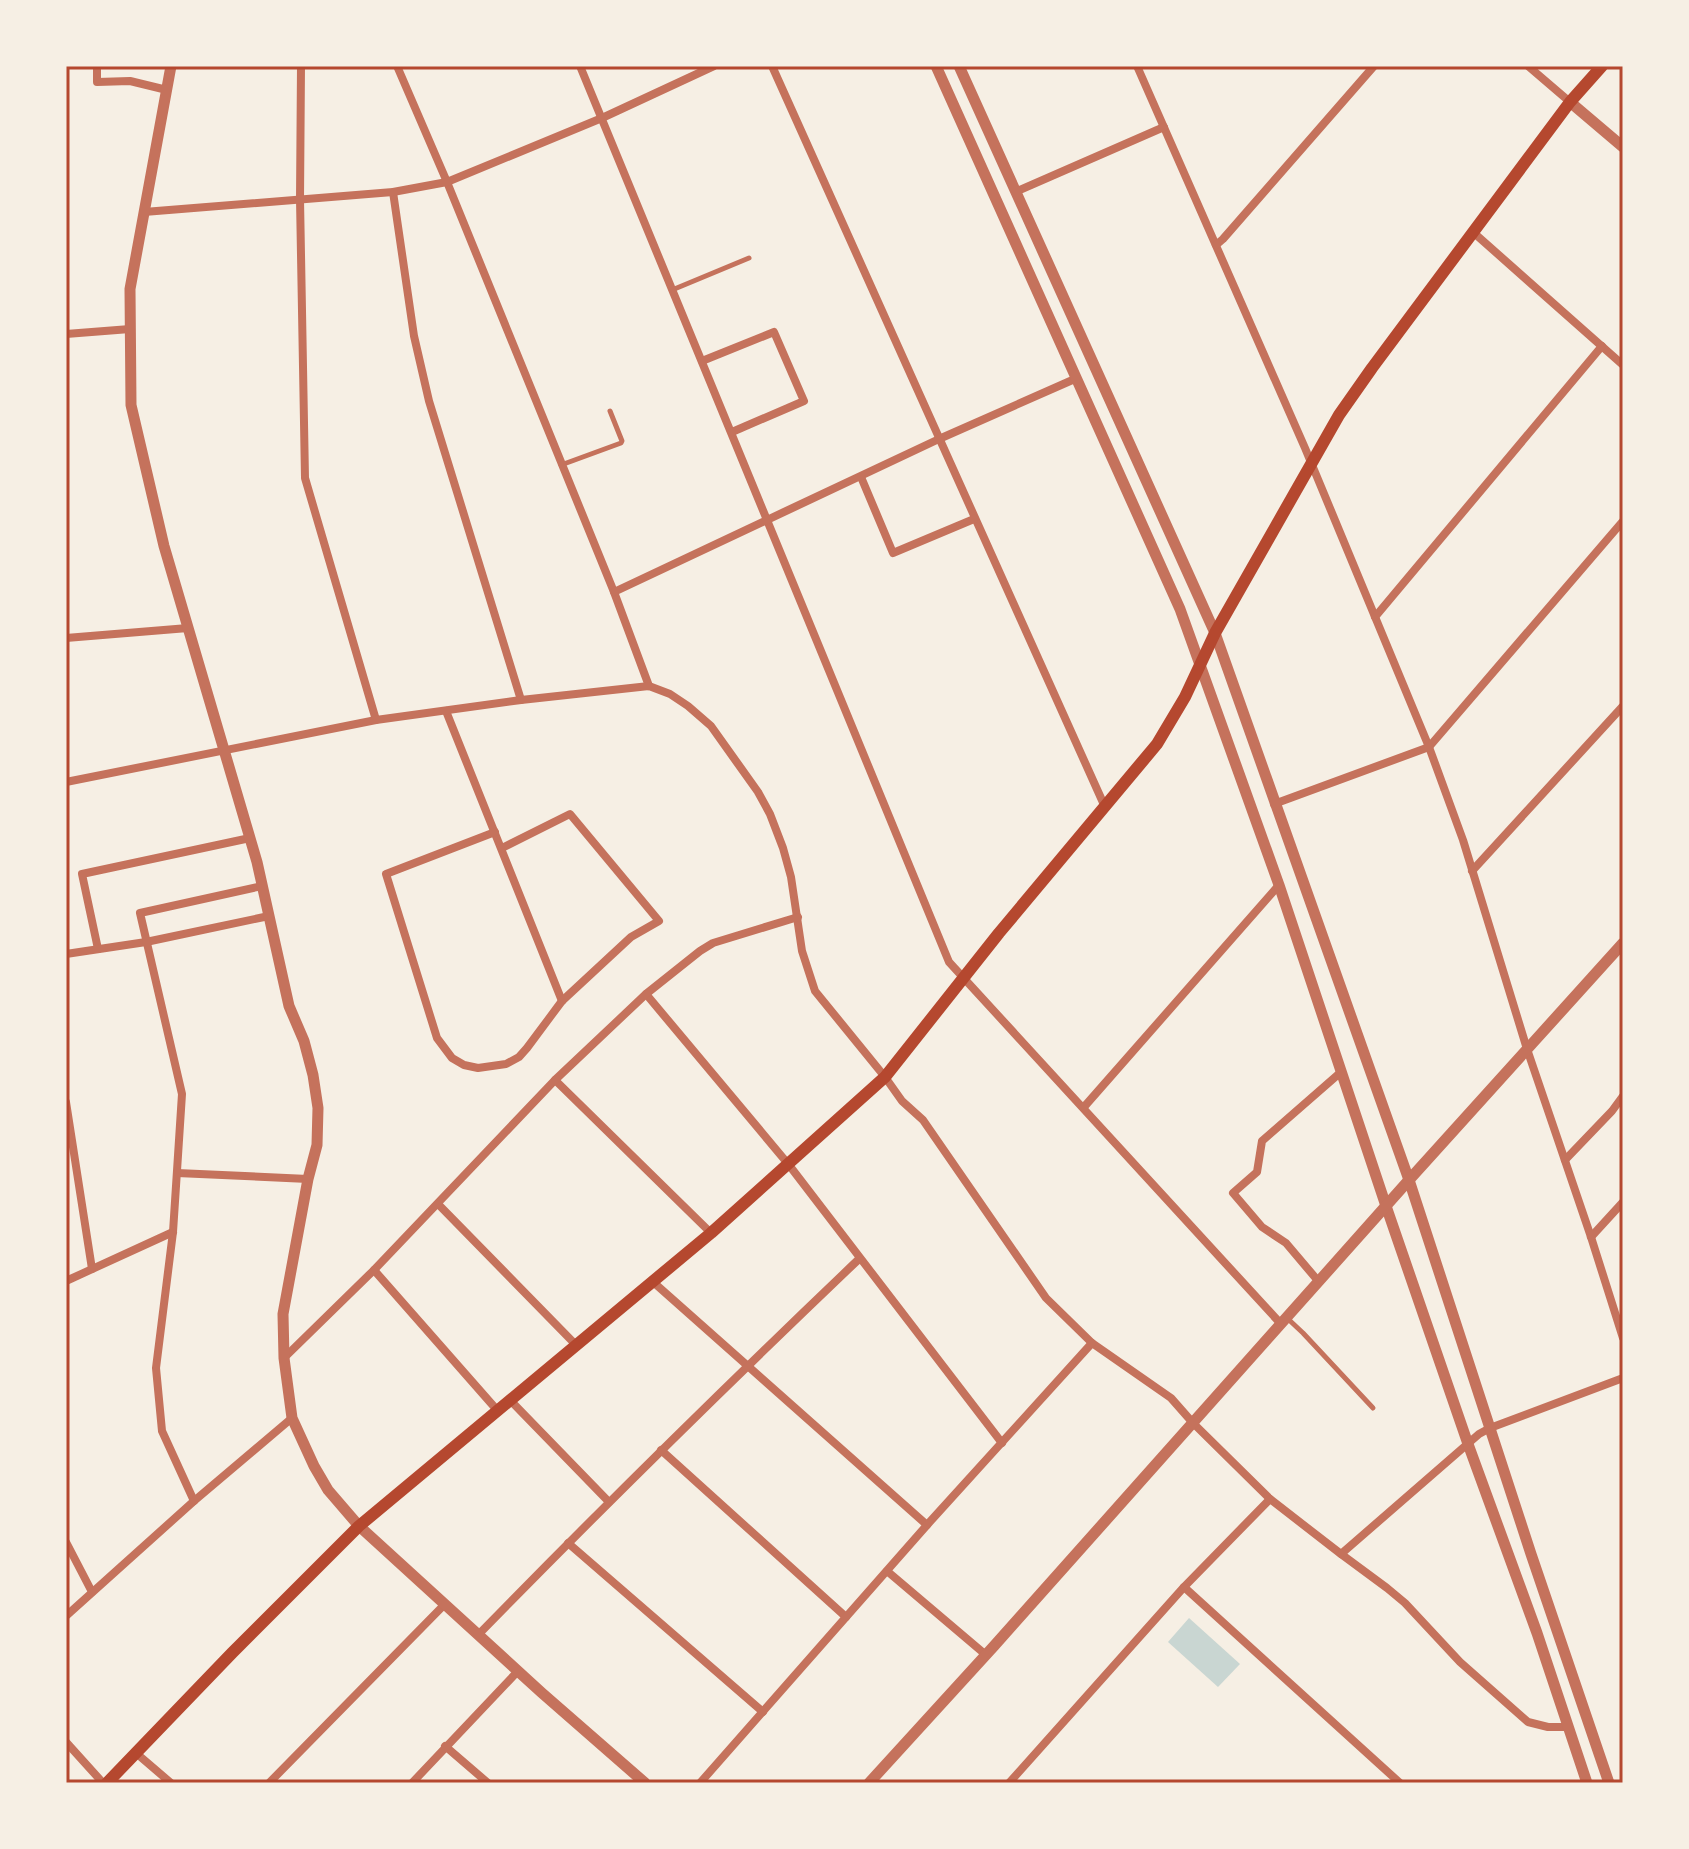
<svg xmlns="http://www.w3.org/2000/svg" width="1689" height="1849" font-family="Figtree,sans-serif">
	<rect width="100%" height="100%" fill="#f6efe4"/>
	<polygon fill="#c9d6d2" points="1189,1618 1240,1664 1218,1687 1168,1642"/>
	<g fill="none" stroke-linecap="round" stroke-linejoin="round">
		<g stroke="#c5725c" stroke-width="5">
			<polyline points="672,290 749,258"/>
			<polyline points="561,465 621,443 622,441 610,411"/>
			<polyline points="1287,1318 1303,1333 1373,1408"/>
		</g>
		<g stroke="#c5725c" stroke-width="8">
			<polyline points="97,66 97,82 130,81 167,90"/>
			<polyline points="301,66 300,199 305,478 376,720"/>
			<polyline points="397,66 447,182 614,592 649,686"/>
			<polyline points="580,66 949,962 1281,1324"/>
			<polyline points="772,66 1105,807"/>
			<polyline points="1137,66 1305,448 1429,747 1463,840 1527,1049 1591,1237 1623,1338"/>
			<polyline points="1528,66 1570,102"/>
			<polyline points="393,192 414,336 429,401 521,700"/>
			<polyline points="1015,192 1164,127"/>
			<polyline points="144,212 393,192 447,182 602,118 714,66"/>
			<polyline points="1474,233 1623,365"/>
			<polyline points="1216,245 1223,239 1374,66"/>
			<polyline points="66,334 130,329"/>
			<polyline points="702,361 774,332 804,401 732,432"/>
			<polyline points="861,477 893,553 974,519"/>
			<polyline points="614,592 939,439 1077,378"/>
			<polyline points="1375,617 1602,346"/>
			<polyline points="66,638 188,628"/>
			<polyline points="446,711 562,1001"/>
			<polyline points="66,782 376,720 521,700 649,686 670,694 688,706 711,726 758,792 770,814 783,848 791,877 802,951 815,991 885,1077 902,1101 923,1120 1046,1298 1092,1343 1171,1398 1193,1423 1270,1499 1341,1554 1387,1588 1405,1603 1460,1662 1528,1722 1548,1727 1569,1727"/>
			<polyline points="1274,804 1429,747 1623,521"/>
			<polyline points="495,832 386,874 437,1038 452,1058 464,1065 478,1068 506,1064 519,1057 527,1048 562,1001 631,937 659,921 570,814 502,848"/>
			<polyline points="1472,871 1623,706"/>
			<polyline points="98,949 82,874 250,838"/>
			<polyline points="66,954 146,942 269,916"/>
			<polyline points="646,994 789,1165 1002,1443"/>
			<polyline points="555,1080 711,1233"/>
			<polyline points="66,1102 92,1269"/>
			<polyline points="1084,1107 1279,885"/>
			<polyline points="1565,1160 1612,1111 1623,1096"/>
			<polyline points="177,1173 308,1179"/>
			<polyline points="438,1204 576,1345"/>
			<polyline points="1591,1237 1623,1202"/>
			<polyline points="374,1270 497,1410"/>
			<polyline points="66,1281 173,1232"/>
			<polyline points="652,1281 927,1525"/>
			<polyline points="1319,1282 1286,1243 1262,1227 1233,1193 1257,1172 1262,1141 1341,1072"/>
			<polyline points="284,1358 374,1270 555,1080 646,994 700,951 713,943 798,917"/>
			<polyline points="510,1400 609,1502"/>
			<polyline points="661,1450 846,1617"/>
			<polyline points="194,1501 162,1431 156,1368 173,1232 182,1094 140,913 262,886"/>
			<polyline points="66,1542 92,1592"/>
			<polyline points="568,1543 763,1712"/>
			<polyline points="1341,1554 1479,1434 1490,1428 1623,1378"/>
			<polyline points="887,1571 986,1655"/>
			<polyline points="1184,1587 1400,1783"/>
			<polyline points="66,1616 194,1501 292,1418"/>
			<path d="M478,1635C603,1507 730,1382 859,1259"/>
			<polyline points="66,1742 103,1783"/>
			<polyline points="445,1746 488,1783"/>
			<polyline points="136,1753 171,1783"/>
			<polyline points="269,1783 444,1605"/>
			<polyline points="412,1783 518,1671"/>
			<polyline points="700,1783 927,1525 1092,1343"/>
			<polyline points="1009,1783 1184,1587 1270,1499"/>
		</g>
		<g stroke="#c5725c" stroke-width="11">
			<polyline points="171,66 130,289 131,405 164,546 257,862 289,1006 304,1041 313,1075 318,1108 317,1145 308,1179 283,1314 284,1358 292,1418 314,1466 328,1490 359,1526 542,1693 645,1783"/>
			<polyline points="936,66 1180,609 1279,885 1386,1206 1468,1444 1537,1633 1587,1783"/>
			<polyline points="959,66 1215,633 1409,1180 1531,1554 1609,1783"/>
			<polyline points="1570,102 1623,147"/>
			<polyline points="869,1783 994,1646 1409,1180 1623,943"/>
		</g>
		<polyline stroke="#b5482f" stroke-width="12" points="107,1783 232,1653 359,1526 711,1233 885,1077 999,933 1157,744 1185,697 1215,633 1339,415 1372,368 1570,102 1602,66"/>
	</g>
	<rect width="1689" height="1849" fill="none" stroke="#f6efe4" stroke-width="136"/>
	<rect x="68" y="68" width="1553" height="1713" fill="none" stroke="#b5482f" stroke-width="3"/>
</svg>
